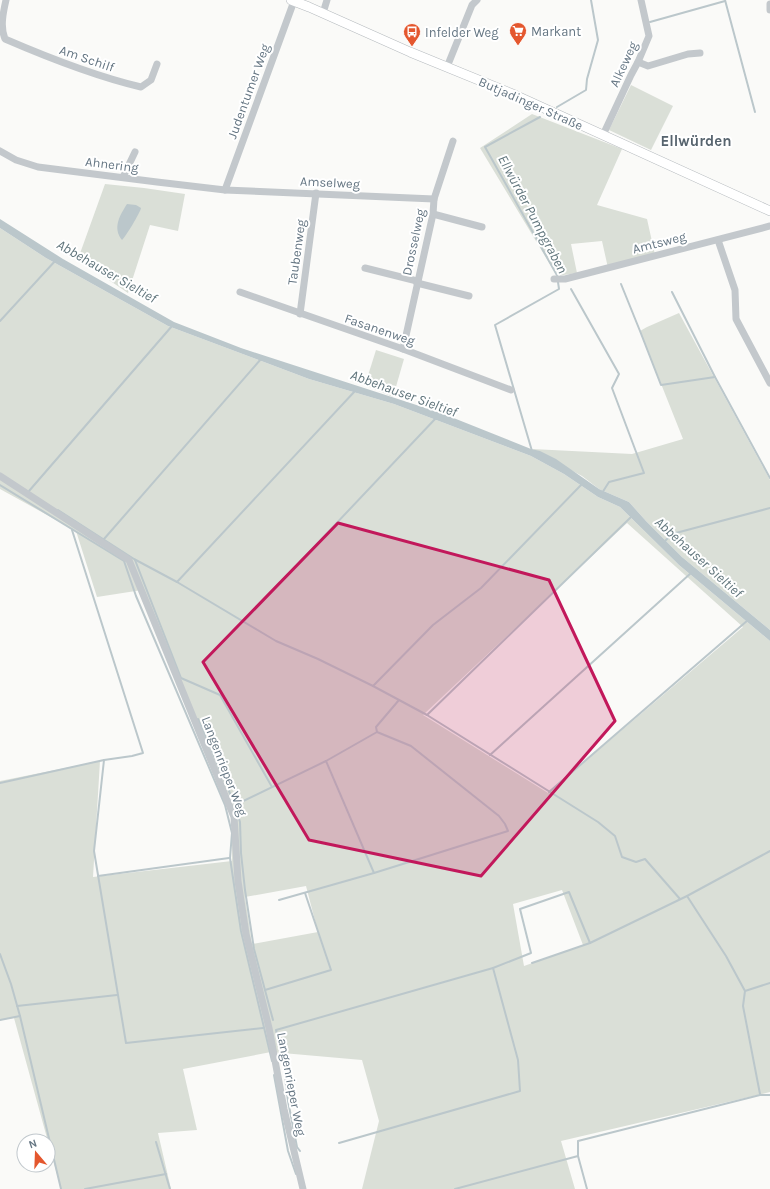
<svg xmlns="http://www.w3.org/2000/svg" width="770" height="1189" font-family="Karla,sans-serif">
	<rect width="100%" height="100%" fill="#fafaf8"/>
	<g fill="#dadfd7" fill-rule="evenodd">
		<polygon points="631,85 673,106 651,150 609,130"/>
		<polygon points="532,114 622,149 597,205 647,219 655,255 608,268 602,241 571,244 577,273 557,276 480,148"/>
		<polygon points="105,184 144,188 185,194 178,231 150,225 128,293 78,259"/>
		<path d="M0,228L46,258L168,326L309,379L394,404L531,456L564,474L598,497L620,507L679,565L770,641V1092L561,1141L575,1189H362L379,1121L362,1060L271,1052L183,1069L197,1130L158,1133L171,1189H61L14,1018L0,1020V781L100,761L93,877L232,861V803L142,590L97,597L76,531L0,489ZM627,523L743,627L548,793L423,715ZM306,886L318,932L252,944L245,897ZM562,890L583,945L524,966L513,904Z"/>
		<polygon points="679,313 770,480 770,630 682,557 646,521 629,502 599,489 582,476 532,449 632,454 683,439 640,331 647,327"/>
		<polygon points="376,350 404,359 393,397 365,385"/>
	</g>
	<g fill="#bbc7cb">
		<path d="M127,204L136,205L141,208C140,213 126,236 122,240C112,228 120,215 127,204Z"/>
		<polygon points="0,219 63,259 174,322 241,348 441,413 531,449 540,451 556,459 599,489 629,502 646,521 682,557 770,630 770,641 679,565 620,507 598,497 564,474 531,456 394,404 309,379 168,326 46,258 0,228"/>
	</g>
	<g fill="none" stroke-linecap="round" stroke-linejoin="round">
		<g stroke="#bbc7cb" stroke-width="2">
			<polyline points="725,0 755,112"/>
			<polyline points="650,22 725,1"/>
			<polyline points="557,107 586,90 587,79 598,40 591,0"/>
			<polyline points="540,117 485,147 558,277"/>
			<polyline points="621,284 640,331 661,385 715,377"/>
			<polyline points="571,289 619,374 612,388 644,473 609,482 602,493"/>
			<polyline points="672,292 715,377 770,478"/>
			<polyline points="0,321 56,260"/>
			<polyline points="532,451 495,325 559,289 558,282"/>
			<polyline points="0,485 124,561 136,596 225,805 232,833 230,858 241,931 272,1061"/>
			<polyline points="29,491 172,326"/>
			<polyline points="58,510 134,559 177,582 276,641 318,659 373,686 427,715 598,822 615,836 622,857 636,862 645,859 680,899"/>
			<polyline points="104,539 261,359"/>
			<polyline points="664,542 672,534 770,508"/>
			<polyline points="135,560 181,678 220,695 272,787"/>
			<polyline points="177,582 355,391"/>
			<polyline points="243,622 436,418"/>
			<polyline points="373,686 433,625 481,588 582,484"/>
			<polyline points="427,715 631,517"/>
			<polyline points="198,719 235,805 240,822 241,853 245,890 254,949 273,1020"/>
			<polyline points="490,755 691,573"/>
			<polyline points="104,760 94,851 126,1043 263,1028"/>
			<polyline points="326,761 374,873"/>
			<polyline points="0,783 104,760 132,756 143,753 72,530"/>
			<polyline points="549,792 748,620"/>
			<polyline points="235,805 326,761 377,732 376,727 399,700"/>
			<polyline points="98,876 229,858"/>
			<polyline points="687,896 726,956 745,991 743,1006 760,1094"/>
			<polyline points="279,900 374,873 508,831 505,824 499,816 411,746 377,732"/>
			<polyline points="0,954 11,984 20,1016 61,1189"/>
			<polyline points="532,963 590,943 687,896 770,851"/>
			<polyline points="265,990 331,970 305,893"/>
			<polyline points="745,991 770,983"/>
			<polyline points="17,1006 117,995"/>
			<polyline points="0,1020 20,1016"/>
			<polyline points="274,1075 288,1151 296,1174"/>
			<polyline points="156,1142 170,1189"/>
			<polyline points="339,1143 520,1091 518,1060 493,968"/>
			<polyline points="300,1151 297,1147 288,1101 283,1060 276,1030 493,968 531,953 520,909 569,892 590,943"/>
			<polyline points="85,1189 166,1174"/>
			<polyline points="455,1189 578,1156"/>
			<polyline points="587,1189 578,1156 578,1141 760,1095 770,1095"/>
		</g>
		<defs>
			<polyline id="major" points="291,0 309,7 410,52 515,95 770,211"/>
		</defs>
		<use href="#major" stroke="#b5babe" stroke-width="10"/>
		<g stroke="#c3c8cc" stroke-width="7">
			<path d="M6,0C3,13 0,27 5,39C49,58 94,76 141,87L151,80L157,64"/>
			<polyline points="770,4 770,10"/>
			<polyline points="323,13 327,0"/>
			<polyline points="638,62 648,66 688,54 700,53"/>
			<polyline points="447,67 472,5 477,0"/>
			<polyline points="603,135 631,75 638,62 649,36 641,0"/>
			<polyline points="0,151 16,160 38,167 157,182 225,190 434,199"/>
			<polyline points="123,177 135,152"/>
			<polyline points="225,190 294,1"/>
			<polyline points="433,214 482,227"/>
			<polyline points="718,240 735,290 736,319 770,383"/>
			<polyline points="365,268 417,281"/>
			<polyline points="554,279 565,279 770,226"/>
			<polyline points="417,283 469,296"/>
			<polyline points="240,292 403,349 511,390"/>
			<polyline points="300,314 316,193"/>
			<polyline points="403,349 433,214 434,199 453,141"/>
			<polyline points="0,476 129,560 234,817 238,881 246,934 269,1028 284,1109 303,1189"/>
		</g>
		<use href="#major" stroke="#fff" stroke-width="9"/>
	</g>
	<path fill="#c2185b" fill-opacity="0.2" stroke="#c2185b" stroke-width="3" stroke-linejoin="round" d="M338,523L549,580L615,721L481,876L309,840L203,662Z"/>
	<defs>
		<symbol id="supermarket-pin" viewBox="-11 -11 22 30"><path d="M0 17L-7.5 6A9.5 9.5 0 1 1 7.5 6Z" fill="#e4572e" stroke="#fff"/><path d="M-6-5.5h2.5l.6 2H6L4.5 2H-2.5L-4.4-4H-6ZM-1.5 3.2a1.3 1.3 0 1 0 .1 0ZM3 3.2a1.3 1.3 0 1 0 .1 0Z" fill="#fff"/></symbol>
		<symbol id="bus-pin" viewBox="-11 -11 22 30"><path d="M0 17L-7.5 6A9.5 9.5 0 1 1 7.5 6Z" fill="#e4572e" stroke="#fff"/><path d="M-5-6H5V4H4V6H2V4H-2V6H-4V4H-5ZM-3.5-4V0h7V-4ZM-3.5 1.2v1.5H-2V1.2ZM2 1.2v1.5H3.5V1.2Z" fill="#fff"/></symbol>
	</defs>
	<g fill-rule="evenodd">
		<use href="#supermarket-pin" x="508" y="21" width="20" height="27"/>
		<use href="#bus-pin" x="402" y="22" width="20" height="27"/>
	</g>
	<g text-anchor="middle" stroke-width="4" stroke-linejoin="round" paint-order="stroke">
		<g font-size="13" fill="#657683" stroke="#fff" text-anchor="start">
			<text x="531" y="36">Markant</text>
			<text x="425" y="37">Infelder Weg</text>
		</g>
		<g font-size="13" fill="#657683" stroke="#fff">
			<text transform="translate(87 58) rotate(19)" y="5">Am Schilf</text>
			<text transform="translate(623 64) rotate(-65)" y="5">Alkeweg</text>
			<text transform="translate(248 91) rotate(-70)" y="5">Judentumer Weg</text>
			<text transform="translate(531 103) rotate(24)" y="5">Butjadinger Straße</text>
			<text transform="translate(112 164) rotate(7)" y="5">Ahnering</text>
			<text transform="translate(330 182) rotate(3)" y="5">Amselweg</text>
			<text transform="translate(413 242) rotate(-78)" y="5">Drosselweg</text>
			<text transform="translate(659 242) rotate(-14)" y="5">Amtsweg</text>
			<text transform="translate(296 252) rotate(-82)" y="5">Taubenweg</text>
			<text transform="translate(380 329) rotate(19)" y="5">Fasanenweg</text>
			<text transform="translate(225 766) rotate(69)" y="5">Langenrieper Weg</text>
			<text transform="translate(292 1084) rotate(79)" y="5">Langenrieper Weg</text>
		</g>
		<g font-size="14" font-style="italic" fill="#60757c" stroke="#fff">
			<text transform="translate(533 214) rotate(62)" y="5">Ellwürder Pumpgraben</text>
			<text transform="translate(107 271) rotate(30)" y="5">Abbehauser Sieltief</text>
			<text transform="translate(404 393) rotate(20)" y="5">Abbehauser Sieltief</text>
			<text transform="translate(699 557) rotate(42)" y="5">Abbehauser Sieltief</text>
		</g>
		<g font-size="15" font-weight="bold" fill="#57646e" stroke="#fff">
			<text x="696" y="146">Ellwürden</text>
		</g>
	</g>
	<g transform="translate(36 1153) rotate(341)"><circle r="19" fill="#ffffff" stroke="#c1c8cd"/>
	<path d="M0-3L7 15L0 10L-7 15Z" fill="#e4572e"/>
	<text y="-6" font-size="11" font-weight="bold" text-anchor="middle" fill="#657683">N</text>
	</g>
</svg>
